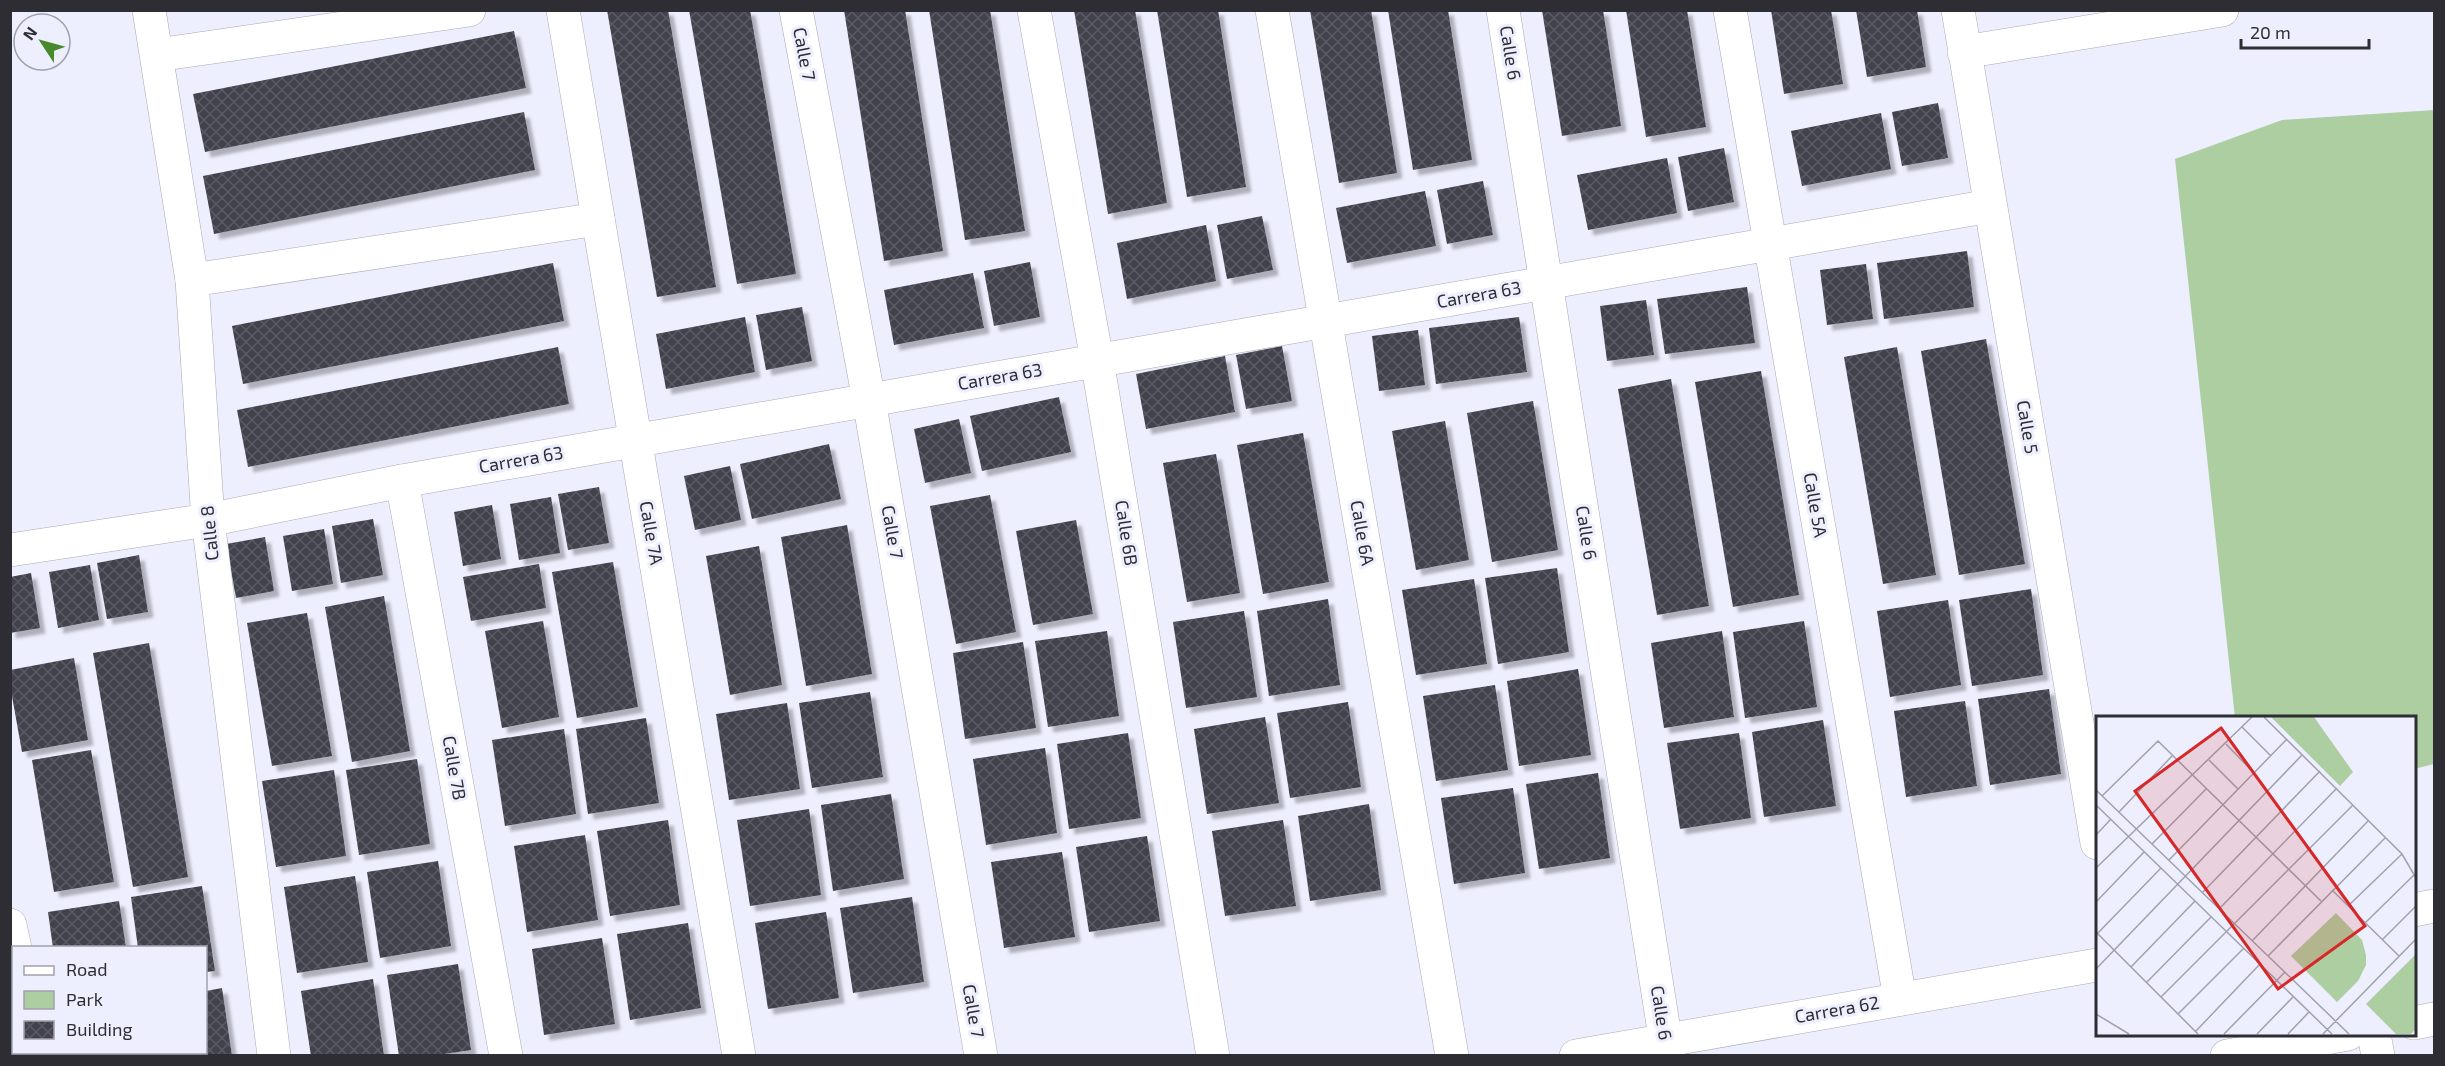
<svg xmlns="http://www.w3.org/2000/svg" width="2445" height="1066" font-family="'Exo 2',sans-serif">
	<defs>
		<pattern id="building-cross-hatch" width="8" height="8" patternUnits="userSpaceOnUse" patternTransform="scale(1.5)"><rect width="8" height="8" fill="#42424e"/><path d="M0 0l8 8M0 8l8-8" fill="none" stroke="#5b5b65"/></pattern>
		<filter id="shadow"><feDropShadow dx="5.5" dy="5.5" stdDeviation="1.5" flood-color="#0004"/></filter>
	</defs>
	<rect width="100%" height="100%" fill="#eeeffe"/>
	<polygon fill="#accea0" points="2434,110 2434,764 2414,769 2414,718 2235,718 2175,159 2282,120"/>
	<g fill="url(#building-cross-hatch)" filter="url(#shadow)">
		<polygon points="607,10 668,10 716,287 657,297"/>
		<polygon points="689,10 750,10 796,274 737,284"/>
		<polygon points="844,10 905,10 943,251 884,261"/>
		<polygon points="929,10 990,10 1025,231 965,240"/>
		<polygon points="1074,10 1135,10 1167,203 1108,214"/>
		<polygon points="1157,10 1218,10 1246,187 1187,197"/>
		<polygon points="1310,10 1371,10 1397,173 1339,183"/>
		<polygon points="1388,10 1448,10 1472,160 1413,170"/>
		<polygon points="1542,10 1603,10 1621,126 1562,136"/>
		<polygon points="1626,10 1687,10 1706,127 1646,137"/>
		<polygon points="1771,10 1831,10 1843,84 1784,94"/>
		<polygon points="1856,10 1917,10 1926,67 1867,77"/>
		<polygon points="514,31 526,88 205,152 193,94"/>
		<polygon points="1938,103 1948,158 1902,166 1892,112"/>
		<polygon points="524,112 535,170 214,234 203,176"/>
		<polygon points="1881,113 1891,169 1802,186 1791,131"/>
		<polygon points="1724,148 1734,202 1688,211 1678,157"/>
		<polygon points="1667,158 1677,213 1588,230 1577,175"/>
		<polygon points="1483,181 1493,235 1447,244 1437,190"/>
		<polygon points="1425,191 1436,246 1347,263 1336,208"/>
		<polygon points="1262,216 1273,270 1227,279 1217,225"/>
		<polygon points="1206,225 1216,281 1127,299 1117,243"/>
		<polygon points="1967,251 1974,307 1884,319 1877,263"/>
		<polygon points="1030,262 1040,317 994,326 984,271"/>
		<polygon points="553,263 564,321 243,384 232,326"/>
		<polygon points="1866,264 1873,319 1827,325 1820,270"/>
		<polygon points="973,273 984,328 894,345 884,290"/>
		<polygon points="1747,287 1755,343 1665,354 1657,299"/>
		<polygon points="1646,300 1654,355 1607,361 1600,306"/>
		<polygon points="802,307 812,361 766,370 756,315"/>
		<polygon points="745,317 755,372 666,389 656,334"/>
		<polygon points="1519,317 1527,372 1436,384 1429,328"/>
		<polygon points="1418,330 1425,385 1379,391 1372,336"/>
		<polygon points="1986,339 2025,564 1959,575 1921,351"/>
		<polygon points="1282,346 1292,401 1246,409 1236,355"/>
		<polygon points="558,347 569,404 248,467 237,410"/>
		<polygon points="1897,347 1936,575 1883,584 1844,357"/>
		<polygon points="1225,356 1235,412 1146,429 1136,374"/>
		<polygon points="1761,371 1799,595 1733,607 1695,382"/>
		<polygon points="1671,379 1709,606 1657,615 1618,389"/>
		<polygon points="1059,397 1071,452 982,471 970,416"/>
		<polygon points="1533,401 1558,550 1492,562 1467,413"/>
		<polygon points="959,419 971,473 925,483 914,429"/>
		<polygon points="1445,421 1469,560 1416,570 1392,431"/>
		<polygon points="1303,433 1329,582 1263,594 1237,445"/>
		<polygon points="829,444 841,499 752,519 740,464"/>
		<polygon points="1216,454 1240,593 1187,602 1163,463"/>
		<polygon points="730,466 741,520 695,530 684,476"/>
		<polygon points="599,487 609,543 568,550 558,494"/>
		<polygon points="990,495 1016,632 956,644 930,506"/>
		<polygon points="551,497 560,553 519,560 510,504"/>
		<polygon points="492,505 501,559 463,566 454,512"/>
		<polygon points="373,519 383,575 341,583 332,526"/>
		<polygon points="1076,520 1093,614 1033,625 1016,531"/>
		<polygon points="847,525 872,674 806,686 781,537"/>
		<polygon points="324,529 333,584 292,591 283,536"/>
		<polygon points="265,537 274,591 236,598 226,544"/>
		<polygon points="759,546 782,685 730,695 706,556"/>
		<polygon points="139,555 148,612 107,619 97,563"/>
		<polygon points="613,562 638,707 577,718 552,572"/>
		<polygon points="539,564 546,608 471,621 463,577"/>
		<polygon points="90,565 99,620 58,628 49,572"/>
		<polygon points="1557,568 1569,652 1498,664 1485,578"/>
		<polygon points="31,573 40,628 10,633 10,577"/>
		<polygon points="1474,579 1487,664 1416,675 1402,590"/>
		<polygon points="2031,589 2043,675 1972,686 1959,600"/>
		<polygon points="384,596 410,751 352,762 325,607"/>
		<polygon points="1328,599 1340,685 1269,696 1257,611"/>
		<polygon points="1948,600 1961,685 1890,697 1877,611"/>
		<polygon points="1244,611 1257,697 1186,708 1173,622"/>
		<polygon points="307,613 332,756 272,766 247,623"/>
		<polygon points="543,621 559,717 502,728 485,631"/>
		<polygon points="1804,621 1817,707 1745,718 1733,632"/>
		<polygon points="1107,631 1119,716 1048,727 1035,641"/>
		<polygon points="1722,631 1734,717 1664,728 1651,643"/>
		<polygon points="1023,642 1036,728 965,739 953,653"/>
		<polygon points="149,643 188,877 133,887 93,653"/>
		<polygon points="74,658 88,740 22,752 10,685 10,670"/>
		<polygon points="1578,669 1591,755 1519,766 1507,681"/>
		<polygon points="1495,685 1508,770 1436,781 1423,696"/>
		<polygon points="2049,689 2061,774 1990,785 1978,699"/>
		<polygon points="870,692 883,777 812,788 799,703"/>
		<polygon points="1965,701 1977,786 1906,797 1894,711"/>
		<polygon points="1348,702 1361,787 1290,798 1277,713"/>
		<polygon points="787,703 800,789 729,800 716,714"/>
		<polygon points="1265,717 1279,803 1207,814 1194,729"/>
		<polygon points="646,718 659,803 588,814 576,729"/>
		<polygon points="1823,720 1836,806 1764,817 1752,732"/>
		<polygon points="564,729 576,814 505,826 492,740"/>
		<polygon points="1128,733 1141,818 1069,829 1057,744"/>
		<polygon points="1739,733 1751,818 1680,829 1667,743"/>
		<polygon points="1045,748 1057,833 986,845 973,759"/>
		<polygon points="91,750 114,882 54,892 32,760"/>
		<polygon points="417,759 430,844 359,855 346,770"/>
		<polygon points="334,770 346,856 276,867 262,781"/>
		<polygon points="1598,773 1610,858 1539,869 1526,784"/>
		<polygon points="1513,788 1525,873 1454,884 1441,798"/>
		<polygon points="891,794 904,879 833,891 821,805"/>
		<polygon points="1369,804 1381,890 1310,901 1298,816"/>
		<polygon points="809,809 821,895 750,906 737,820"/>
		<polygon points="668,820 680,905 610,916 597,831"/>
		<polygon points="1283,820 1296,906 1225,916 1212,831"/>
		<polygon points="585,835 598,920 527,932 514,846"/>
		<polygon points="1147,836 1160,921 1089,932 1076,847"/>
		<polygon points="1062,852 1075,937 1004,948 991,862"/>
		<polygon points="438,861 451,946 380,958 367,872"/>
		<polygon points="355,876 368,962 297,973 284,887"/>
		<polygon points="202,886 215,971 206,972 206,948 138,948 131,897"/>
		<polygon points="912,897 924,982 853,993 840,908"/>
		<polygon points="119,901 126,948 53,948 48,912"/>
		<polygon points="826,912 839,998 768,1009 755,923"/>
		<polygon points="688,923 701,1008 630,1020 617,934"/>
		<polygon points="602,938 615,1024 544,1035 532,949"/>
		<polygon points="458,964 471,1050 431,1056 399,1056 387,975"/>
		<polygon points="373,979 384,1056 311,1056 301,991"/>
		<polygon points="222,988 232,1056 159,1056 159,1053 206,1053 206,991"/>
		<rect x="71" y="1053" width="73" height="3"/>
	</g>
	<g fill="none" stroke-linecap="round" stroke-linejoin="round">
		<defs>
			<g id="minor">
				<polyline points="149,10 192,280 208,520 274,1056"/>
				<polyline points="563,10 739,1056"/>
				<polyline points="796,10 869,400 981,1056"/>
				<polyline points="1034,10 1097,360 1213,1056"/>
				<polyline points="1272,10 1452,1056"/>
				<polyline points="1503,10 1668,1056"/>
				<polyline points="1730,10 1900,999"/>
				<polyline points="1958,10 2097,843"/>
				<polyline points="1964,52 2222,10"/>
				<polyline points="157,55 469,10"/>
				<polyline points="192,280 598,219"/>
				<polyline points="402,481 506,1056"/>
				<polyline points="10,550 208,520 402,481 1990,206"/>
				<polyline points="2414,910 2434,906"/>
				<polyline points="10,925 15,948"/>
				<polyline points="2414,1023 2434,1019"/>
				<polyline points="2374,1034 2378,1056"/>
				<polyline points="34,1052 34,1056"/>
				<polyline points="1576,1056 2097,965"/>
				<polyline points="2227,1056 2348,1034"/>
			</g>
		</defs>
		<use href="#minor" stroke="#a9a9b7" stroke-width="34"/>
		<use href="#minor" stroke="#fff" stroke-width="33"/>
	</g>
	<g text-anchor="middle" stroke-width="6" stroke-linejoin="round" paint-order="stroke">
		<g font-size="18" fill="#2d2d33" stroke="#eeeffe">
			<text transform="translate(1510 53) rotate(81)" y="6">Calle 6</text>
			<text transform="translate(804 54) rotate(79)" y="6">Calle 7</text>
			<text transform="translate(1479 295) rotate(-10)" y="6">Carrera 63</text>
			<text transform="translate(1000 377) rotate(-10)" y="6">Carrera 63</text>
			<text transform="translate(2027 427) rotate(80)" y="6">Calle 5</text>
			<text transform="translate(521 460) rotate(-10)" y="6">Carrera 63</text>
			<text transform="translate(1815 505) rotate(80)" y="6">Calle 5A</text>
			<text transform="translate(892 532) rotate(80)" y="6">Calle 7</text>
			<text transform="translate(210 533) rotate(-96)" y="6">Calle 8</text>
			<text transform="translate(651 533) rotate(80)" y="6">Calle 7A</text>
			<text transform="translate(1126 533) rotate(81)" y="6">Calle 6B</text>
			<text transform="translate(1362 533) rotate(80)" y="6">Calle 6A</text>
			<text transform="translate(1586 533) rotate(81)" y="6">Calle 6</text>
			<text transform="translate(454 768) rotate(80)" y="6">Calle 7B</text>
			<text transform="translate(1837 1010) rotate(-10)" y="6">Carrera 62</text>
			<text transform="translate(973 1011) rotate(80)" y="6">Calle 7</text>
			<text transform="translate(1661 1013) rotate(81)" y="6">Calle 6</text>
		</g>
	</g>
	<g transform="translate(2096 716)">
		<rect width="320" height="320" fill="#eeeffe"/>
		<path d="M175,1H218L257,56L244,70ZM240,197L266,224L270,239V249L262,265L241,286L195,240ZM319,239V314L315,318H300L270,288Z" fill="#accea0"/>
		<path fill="none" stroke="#a1a1ad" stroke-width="1.5" d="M168,1L306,138L320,162M146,11L175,40M130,28L158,57M113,44L142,73M0,74L253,318M6,80L62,25L225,185M0,89L236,318M23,96L76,40M0,119L15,103M56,128L110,73M73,144L190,24M0,152L156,1M236,174L303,240M106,177L224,55M0,186L48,136M252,190L306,138M123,193L241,72M269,207L318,159M0,216L102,318M0,219L65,152M286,224L320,190M156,225L273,104M172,240L290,121M35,251L99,185M0,253L206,39M50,267L115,201M65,281L257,89M0,298L33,318M82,298L148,232M99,316L164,248M128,318L189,256M161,318L197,281M192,318L213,296M227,318L320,223"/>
		<path fill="#d62828" fill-opacity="0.15" stroke="#d62828" stroke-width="3" d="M125,12L269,210L182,273L39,75Z"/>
		<rect width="320" height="320" fill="none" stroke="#2d2d33" stroke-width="3"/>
	</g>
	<rect width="2445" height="1066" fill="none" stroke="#2d2d33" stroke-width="24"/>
	<rect x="12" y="946" width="195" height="108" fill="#eeeffe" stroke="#a1a1ad" stroke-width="1.5"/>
	<rect x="24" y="966" width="30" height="9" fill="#ffffff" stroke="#a1a1ad" stroke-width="1.5"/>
	<text x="66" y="976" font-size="18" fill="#2d2d33">Road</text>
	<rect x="24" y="991" width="30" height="18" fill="#accea0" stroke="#a1a1ad" stroke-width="1.5"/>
	<text x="66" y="1006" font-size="18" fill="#2d2d33">Park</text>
	<rect x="24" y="1021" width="30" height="18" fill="url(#building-cross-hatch)" stroke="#a1a1ad" stroke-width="1.5"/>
	<text x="66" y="1036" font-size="18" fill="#2d2d33">Building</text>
	<g transform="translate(42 42) rotate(306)"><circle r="28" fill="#eeeffe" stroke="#a1a1ad" stroke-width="1.5"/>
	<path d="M0-4.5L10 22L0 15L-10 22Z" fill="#48892c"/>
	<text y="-9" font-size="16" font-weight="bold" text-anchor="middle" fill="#2d2d33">N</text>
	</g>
	<path d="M2241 39v9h128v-9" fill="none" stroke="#2d2d33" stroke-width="3"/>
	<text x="2250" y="39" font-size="18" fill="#2d2d33" stroke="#eeeffe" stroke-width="4.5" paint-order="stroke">20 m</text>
</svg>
